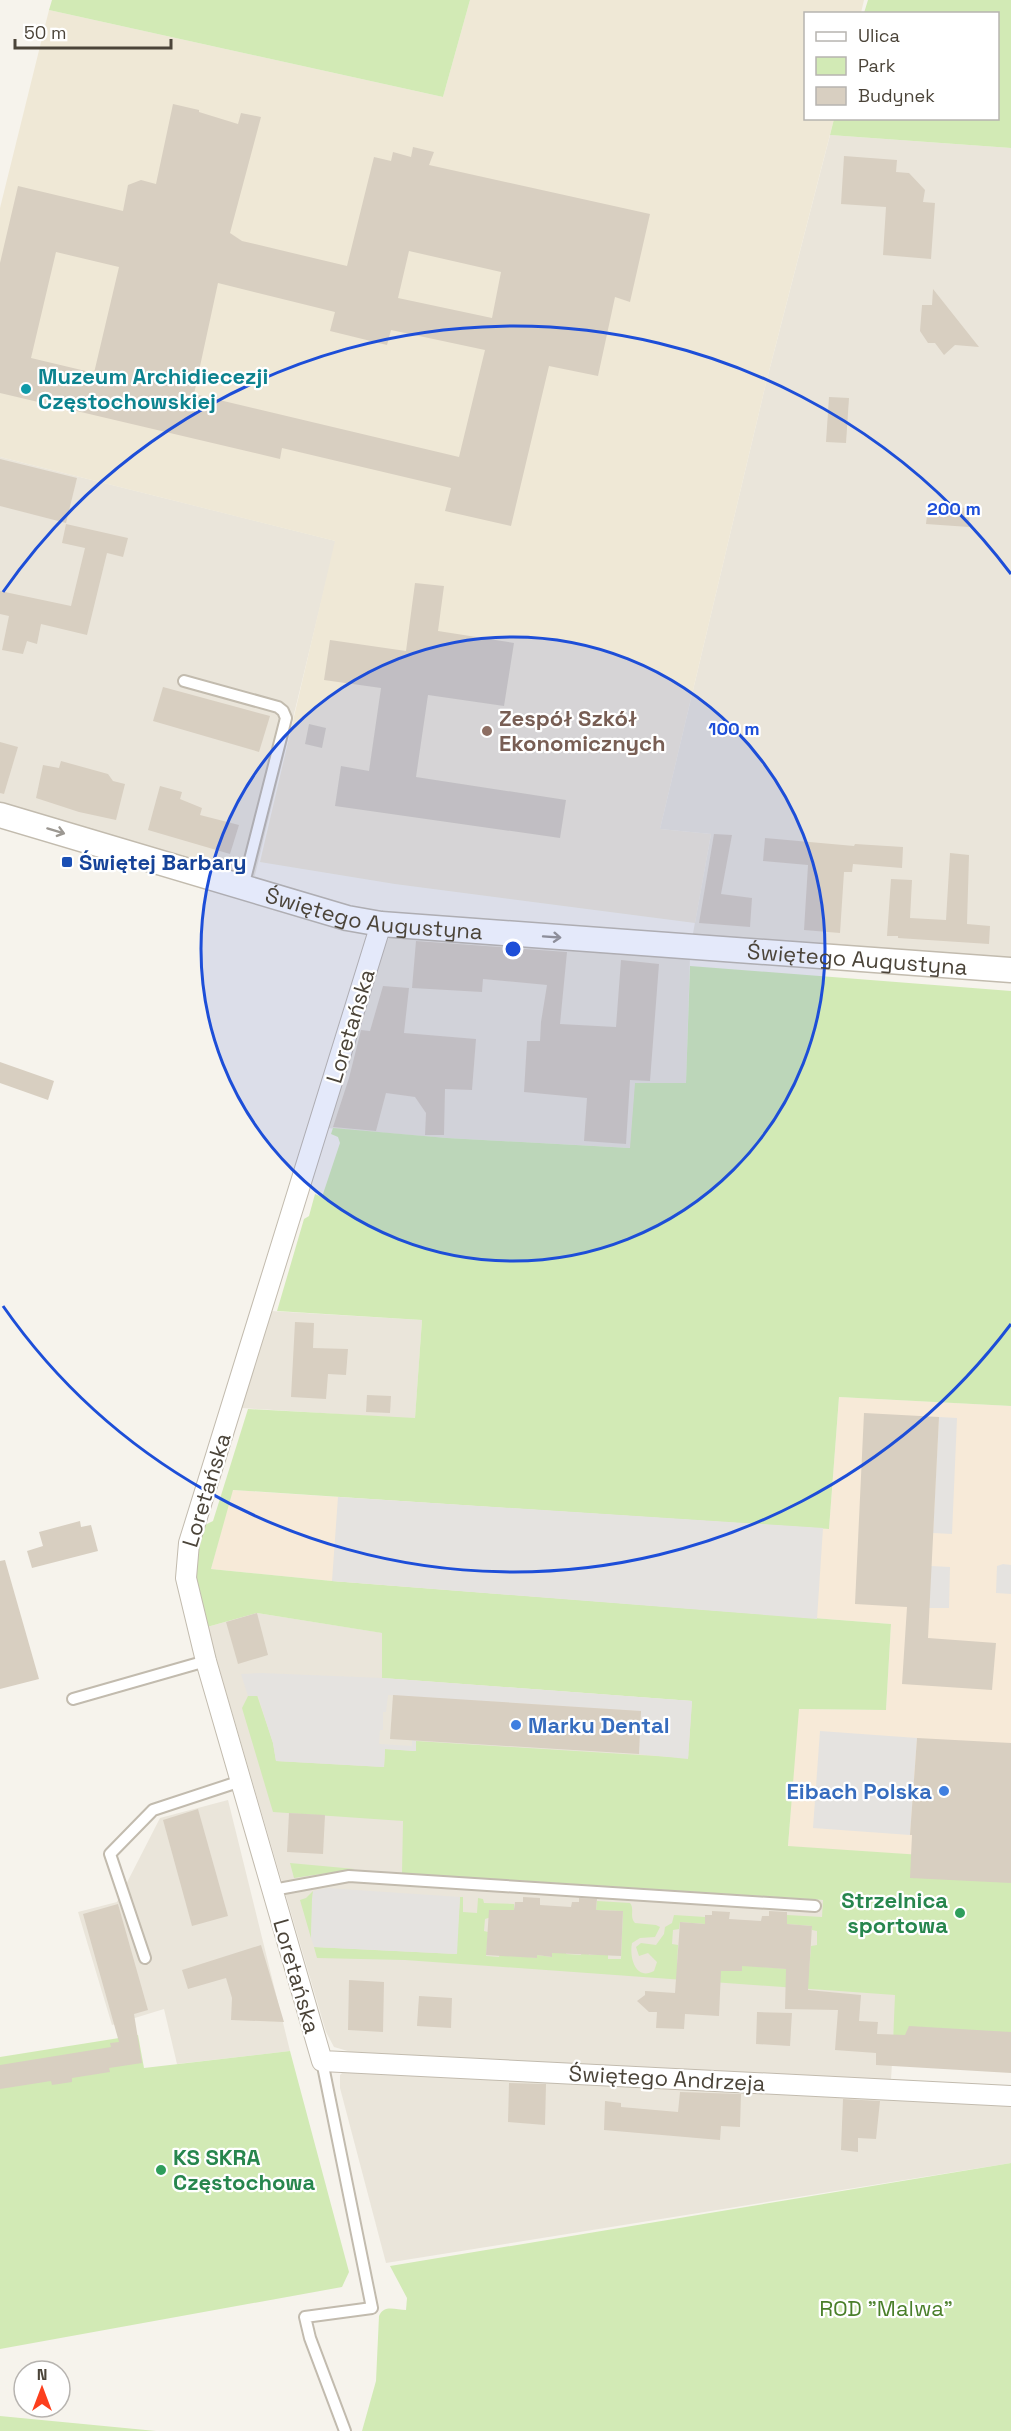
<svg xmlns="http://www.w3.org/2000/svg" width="1011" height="2431" font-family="'Space Grotesk',sans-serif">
	<rect width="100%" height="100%" fill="#f6f3ec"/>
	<g fill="#eae5da">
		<polygon points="830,135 1011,148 1011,960 692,939 711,834 660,829 766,383"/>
		<polygon points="0,457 336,541 254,879 0,806"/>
		<polygon points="395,934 690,957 686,1084 631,1148 447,1138 327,1128 383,948 388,939"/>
		<polygon points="271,1311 422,1320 415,1419 242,1408"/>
		<polygon points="257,1613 383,1633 382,1678 798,1709 402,1873 823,1900 896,1995 891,2080 351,2052 334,2047 326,2032 207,1627"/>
		<polygon points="228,1800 290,2051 177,2064 164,2009 112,2025 78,1912 117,1902 160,1818"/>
		<polygon points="344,2071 1011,2103 1011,2163 386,2263 340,2088 340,2075"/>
	</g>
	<polygon fill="#f7ead8" points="839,1397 1011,1406 1011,1861 788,1847 798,1709 886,1710 891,1624 332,1581 211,1569 232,1490 829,1529"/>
	<polygon fill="#efe8d6" points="470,0 864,0 861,13 806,14 806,118 834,119 766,383 660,829 711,834 695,923 395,884 260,862 335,541 0,457 0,208 49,10 443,97"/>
	<g fill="#d2eab5">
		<polygon points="52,0 470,0 443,97 49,10"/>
		<polygon points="868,0 1011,0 1011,148 830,135 834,119 998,118 998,14 864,13"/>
		<path d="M690,966L1011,991V1406L839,1397L829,1529L233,1490L211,1569L332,1581L891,1624L886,1710L799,1709L788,1846L1011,1861V2032L892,2066L895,1995L405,1960L317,1958L314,1947L456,1954L460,1897H463V1912L477,1913L478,1898L483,1899L484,1903L514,1904V1910L485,1919L484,1931L488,1932L486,1956L499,1957L500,1953L537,1958V1955L552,1957V1950L566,1951V1954L581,1955V1951L588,1952L589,1955L608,1953V1959H621L623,1911L596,1910L597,1901L630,1903C635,1909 629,1917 635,1923L656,1925L660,1927L655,1937L640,1938L632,1943C629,1958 636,1981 654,1971L657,1962L648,1953L639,1956L636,1947L641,1943L656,1945L664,1934L665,1927L672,1923L674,1915L705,1917V1924L680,1922L679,1929L673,1930L672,1944L678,1945L677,1968H740L741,1971L742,1965L809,1971L811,1946L817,1945V1931L812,1930V1926L787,1924V1915L822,1917L823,1900L402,1873L403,1821L273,1812L242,1708L248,1696L257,1695L273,1743L276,1761L384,1767L385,1749L415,1751L416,1741L688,1758L692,1701L382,1678V1633L257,1613L207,1627L194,1579V1562L205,1525L213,1521L248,1409L415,1418L422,1320L277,1311L304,1219L309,1216L315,1194L322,1197L340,1143L338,1137L331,1134L333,1128L447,1138L630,1148L635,1083H686Z"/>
		<polygon points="290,1863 355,1869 294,1878"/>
		<polygon points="313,1891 311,1938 300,1900 306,1898"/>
		<polygon points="138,2035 144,2068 290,2051 349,2272 342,2287 0,2349 0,2057"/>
		<path d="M1011,2163V2431H362L376,2381L379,2316C384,2304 396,2310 406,2310L407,2298L390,2266Z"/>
		<polygon points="0,2416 156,2431 0,2431"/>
	</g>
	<g fill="#e5e3e0">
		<polygon points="939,1417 957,1418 952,1534 933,1533"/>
		<polygon points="338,1497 823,1528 817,1619 332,1581"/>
		<polygon points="1003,1564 1011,1565 1011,1594 996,1593 997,1566"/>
		<polygon points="931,1566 950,1567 949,1608 929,1608"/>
		<polygon points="261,1673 382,1678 692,1701 688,1759 639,1754 641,1711 388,1695 386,1712 383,1712 383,1730 380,1730 379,1744 412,1746 412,1740 416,1741 416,1751 385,1749 384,1767 276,1761 273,1743 258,1696 248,1696 241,1674"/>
		<polygon points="820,1731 917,1738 910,1835 813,1828"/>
		<polygon points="327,1888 460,1897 457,1954 314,1947 311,1938 312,1899 313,1891"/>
	</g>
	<g fill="#d8cfc1" fill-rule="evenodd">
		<path d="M173,104L199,110V112L238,124L241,113L261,117L230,233L242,241L347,266L374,157L391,161L393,152L411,157L413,147L434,152L429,165L650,214L630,302L615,297L598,376L549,366L511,526L445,511L451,488L282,448L280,459L0,393V263L18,186L123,211L128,185L141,180L156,184ZM409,251L501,272L492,318L398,298ZM56,252L119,267L94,373L31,358ZM218,283L335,312L330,331L387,345L391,330L485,350L459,457L194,394Z"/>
		<polygon points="844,156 897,160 896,172 909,173 925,190 923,202 935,203 931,259 883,255 886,207 841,204"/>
		<polygon points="933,289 979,347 955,345 944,355 935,343 928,343 920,331 922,305 932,305"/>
		<polygon points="829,397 849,398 846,443 826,442"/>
		<polygon points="0,459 77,478 66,523 0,506"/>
		<polygon points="928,506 970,508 969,527 926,524"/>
		<polygon points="66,524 128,538 123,557 107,553 87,635 41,624 37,644 27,641 23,654 2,650 9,616 0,614 0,591 71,606 85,548 62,543"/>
		<polygon points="415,583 444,586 438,631 514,643 504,706 428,695 416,777 566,800 560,838 335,806 341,766 369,771 381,688 324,680 330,640 406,651"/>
		<polygon points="163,687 270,716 259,752 153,721"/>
		<polygon points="309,724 326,728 322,748 305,744"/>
		<polygon points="0,742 18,747 4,794 0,793"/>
		<polygon points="61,761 108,774 113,781 125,784 116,820 79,812 36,798 43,765 59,768"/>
		<polygon points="160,786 182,792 180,799 202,808 200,815 239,825 230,854 148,830"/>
		<polygon points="714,834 732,835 721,894 752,898 750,927 699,923"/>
		<polygon points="765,838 854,846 855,844 903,847 902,868 853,864 852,872 844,872 840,933 804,930 808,865 763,861"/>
		<polygon points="950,853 969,855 967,924 990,926 989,944 898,938 898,936 887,936 891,879 912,880 910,918 946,920"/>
		<polygon points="416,941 567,952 560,1024 616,1027 621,960 659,964 650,1081 630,1080 626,1144 584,1141 587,1098 524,1092 527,1041 540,1041 541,1022 547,985 483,979 482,992 412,988"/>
		<polygon points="383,986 409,988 404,1033 476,1039 472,1090 445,1089 444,1135 425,1135 426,1113 415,1097 386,1093 376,1131 333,1127 349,1078 361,1030 370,1031"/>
		<polygon points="0,1062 54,1081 48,1100 0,1083"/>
		<polygon points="295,1322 314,1323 313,1348 348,1349 346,1375 328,1374 326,1399 291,1397"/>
		<polygon points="367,1395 391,1396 390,1413 366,1412"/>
		<polygon points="864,1413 939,1417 928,1638 996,1643 992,1690 902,1684 907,1607 855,1604"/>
		<polygon points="80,1521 81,1527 91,1525 98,1551 32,1568 27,1551 43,1546 39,1532"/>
		<polygon points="5,1560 39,1679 0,1689 0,1561"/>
		<polygon points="257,1613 268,1655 238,1664 226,1622"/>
		<polygon points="393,1695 641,1711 639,1754 390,1739"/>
		<polygon points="917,1738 1011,1743 1011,1883 910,1878 912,1835 910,1835"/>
		<polygon points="198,1809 228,1916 192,1926 163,1820"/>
		<polygon points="289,1813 325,1815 323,1854 287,1852"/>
		<polygon points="523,1897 540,1898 540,1905 571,1907 572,1902 579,1902 579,1898 597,1899 596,1910 623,1911 621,1956 552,1953 552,1957 537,1955 537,1958 486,1955 489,1910 514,1910 515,1902 523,1902"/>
		<polygon points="118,1904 148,2010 134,2014 142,2063 109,2068 110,2072 72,2078 72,2082 52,2085 51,2081 0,2089 0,2065 111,2047 110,2043 119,2042 83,1914"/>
		<polygon points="712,1911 730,1912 729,1919 761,1921 762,1916 769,1916 769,1911 787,1912 787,1924 812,1926 808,1990 861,1995 859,2021 878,2022 877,2034 905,2035 909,2026 1011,2032 1011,2073 876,2065 876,2053 835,2050 838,2010 785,2009 786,1969 742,1966 742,1971 721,1971 719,2016 685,2014 684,2029 656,2028 657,2012 649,2012 637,2001 645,1995 645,1991 675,1993 680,1922 705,1924 705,1915 712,1915"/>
		<polygon points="261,1945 284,2022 231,2020 232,1998 226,1978 188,1989 182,1970"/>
		<polygon points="349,1980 384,1982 383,2032 348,2030"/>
		<polygon points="419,1996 452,1998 451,2028 417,2026"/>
		<polygon points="757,2012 792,2013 790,2046 756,2044"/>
		<polygon points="509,2083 546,2084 545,2125 508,2122"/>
		<polygon points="680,2092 741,2094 740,2127 721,2126 720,2140 604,2130 605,2101 621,2103 621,2107 678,2112"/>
		<polygon points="843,2099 880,2101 876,2139 858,2138 858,2152 841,2150"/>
	</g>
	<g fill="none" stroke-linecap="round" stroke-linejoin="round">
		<defs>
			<g id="service">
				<polyline points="184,681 278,707 283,711 286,718 243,887"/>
				<polyline points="73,1699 206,1661"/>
				<polyline points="273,1890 349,1876 815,1906"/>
				<polyline points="145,1958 110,1854 153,1810 241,1781"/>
				<polyline points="322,2061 372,2308 305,2317 310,2338 345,2431"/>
			</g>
			<polyline id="minor" points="381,924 189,1543 186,1578 206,1661 322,2061 1011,2096"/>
			<g id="tertiary">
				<path id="s1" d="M0,815L347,918L381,924L1011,970"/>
			</g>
		</defs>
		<use href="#service" stroke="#c2bbae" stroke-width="14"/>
		<use href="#minor" stroke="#c2bbae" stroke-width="22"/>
		<use href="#tertiary" stroke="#c2bbae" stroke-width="27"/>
		<use href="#service" stroke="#fff" stroke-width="10"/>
		<use href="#minor" stroke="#fff" stroke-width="20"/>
		<use href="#tertiary" stroke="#fff" stroke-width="24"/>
	</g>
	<defs><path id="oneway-shaft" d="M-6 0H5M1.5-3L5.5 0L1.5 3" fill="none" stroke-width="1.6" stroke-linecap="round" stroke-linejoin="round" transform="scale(1.5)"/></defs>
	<g stroke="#9c9892">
		<use href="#oneway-shaft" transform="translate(56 831) rotate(17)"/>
		<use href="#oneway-shaft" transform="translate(552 937) rotate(4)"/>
	</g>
	<circle cx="513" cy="949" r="312" fill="#1d4ed8" fill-opacity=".12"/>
	<g fill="none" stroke="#1d4ed8" stroke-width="3">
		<circle cx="513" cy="949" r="312"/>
		<path d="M1011 1324A623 623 0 0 1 3 1306M3 592A623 623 0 0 1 1011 574"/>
	</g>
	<circle fill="#0f9aa8" stroke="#fff" stroke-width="2" cx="26" cy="389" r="6"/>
	<circle fill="#8d6e63" stroke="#fff" stroke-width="2" cx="487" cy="731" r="6"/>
	<rect fill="#1a4fb4" stroke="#fff" stroke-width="2" x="61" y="856" width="12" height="12" rx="3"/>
	<g fill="#3f7fe0" stroke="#fff" stroke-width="2">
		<circle cx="516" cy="1725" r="6"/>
		<circle cx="944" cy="1791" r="6"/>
	</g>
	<g fill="#2e9e5b" stroke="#fff" stroke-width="2">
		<circle cx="960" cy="1913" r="6"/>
		<circle cx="161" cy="2170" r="6"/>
	</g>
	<g text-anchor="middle" stroke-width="4.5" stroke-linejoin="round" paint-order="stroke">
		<g font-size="22" font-weight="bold" fill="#0d838f" stroke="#fff" text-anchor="start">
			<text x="38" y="384">Muzeum Archidiecezji<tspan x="38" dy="25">Częstochowskiej</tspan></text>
		</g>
		<g font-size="22" font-weight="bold" fill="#785e54" stroke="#fff" text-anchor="start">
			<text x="499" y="726">Zespół Szkół<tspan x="499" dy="25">Ekonomicznych</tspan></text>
		</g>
		<g font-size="22" font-weight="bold" fill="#164399" stroke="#fff" text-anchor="start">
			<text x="79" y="870">Świętej Barbary</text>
		</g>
		<g font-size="22" fill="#4b4439" stroke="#fff">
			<text dy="8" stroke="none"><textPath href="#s1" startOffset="388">Świętego Augustyna</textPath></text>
			<text dy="8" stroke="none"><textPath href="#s1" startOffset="874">Świętego Augustyna</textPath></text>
			<text transform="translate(350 1026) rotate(-73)" y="8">Loretańska</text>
			<text transform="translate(206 1490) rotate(-73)" y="8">Loretańska</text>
			<text transform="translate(297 1976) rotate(74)" y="8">Loretańska</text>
			<text transform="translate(667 2078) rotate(3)" y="8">Świętego Andrzeja</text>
		</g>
		<g font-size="22" font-weight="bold" fill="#366cbe" stroke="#fff" text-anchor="start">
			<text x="528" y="1733">Marku Dental</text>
			<text x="932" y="1799" text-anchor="end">Eibach Polska</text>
		</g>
		<g font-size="22" font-weight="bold" fill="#27864d" stroke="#fff" text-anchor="end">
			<text x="948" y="1908">Strzelnica<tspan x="948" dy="25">sportowa</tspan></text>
			<text x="173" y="2165" text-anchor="start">KS SKRA<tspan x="173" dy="25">Częstochowa</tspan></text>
		</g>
		<g font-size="22" fill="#4a7f2a" stroke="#fff">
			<text x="886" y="2316">ROD "Malwa"</text>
		</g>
	</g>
	<circle cx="513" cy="949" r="9" fill="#1d4ed8" stroke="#fff" stroke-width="3"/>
	<g font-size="18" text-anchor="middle" font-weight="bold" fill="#1d4ed8" stroke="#fff" stroke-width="4.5" stroke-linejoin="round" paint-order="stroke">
		<text x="954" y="515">200 m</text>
		<text x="734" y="735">100 m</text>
	</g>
	<rect x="804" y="12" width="195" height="108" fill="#ffffff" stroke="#b7b4b0" stroke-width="1.5"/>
	<rect x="816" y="32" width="30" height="9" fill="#ffffff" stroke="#b7b4b0" stroke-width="1.5"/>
	<text x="858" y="42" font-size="18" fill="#4b4439">Ulica</text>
	<rect x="816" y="57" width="30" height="18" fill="#d2eab5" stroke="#b7b4b0" stroke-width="1.5"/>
	<text x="858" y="72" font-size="18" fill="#4b4439">Park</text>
	<rect x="816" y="87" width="30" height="18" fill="#d8cfc1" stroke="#b7b4b0" stroke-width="1.5"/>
	<text x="858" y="102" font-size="18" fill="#4b4439">Budynek</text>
	<g transform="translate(42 2389)"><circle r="28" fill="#ffffff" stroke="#b7b4b0" stroke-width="1.5"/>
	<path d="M0-4.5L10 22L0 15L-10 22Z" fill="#fc3f1d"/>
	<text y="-9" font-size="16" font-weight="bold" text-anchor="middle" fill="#4b4439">N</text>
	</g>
	<path d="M15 39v9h156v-9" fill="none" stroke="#4b4439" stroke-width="3"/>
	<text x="24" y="39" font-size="18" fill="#4b4439" stroke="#ffffff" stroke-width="4.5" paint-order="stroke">50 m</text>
</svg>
